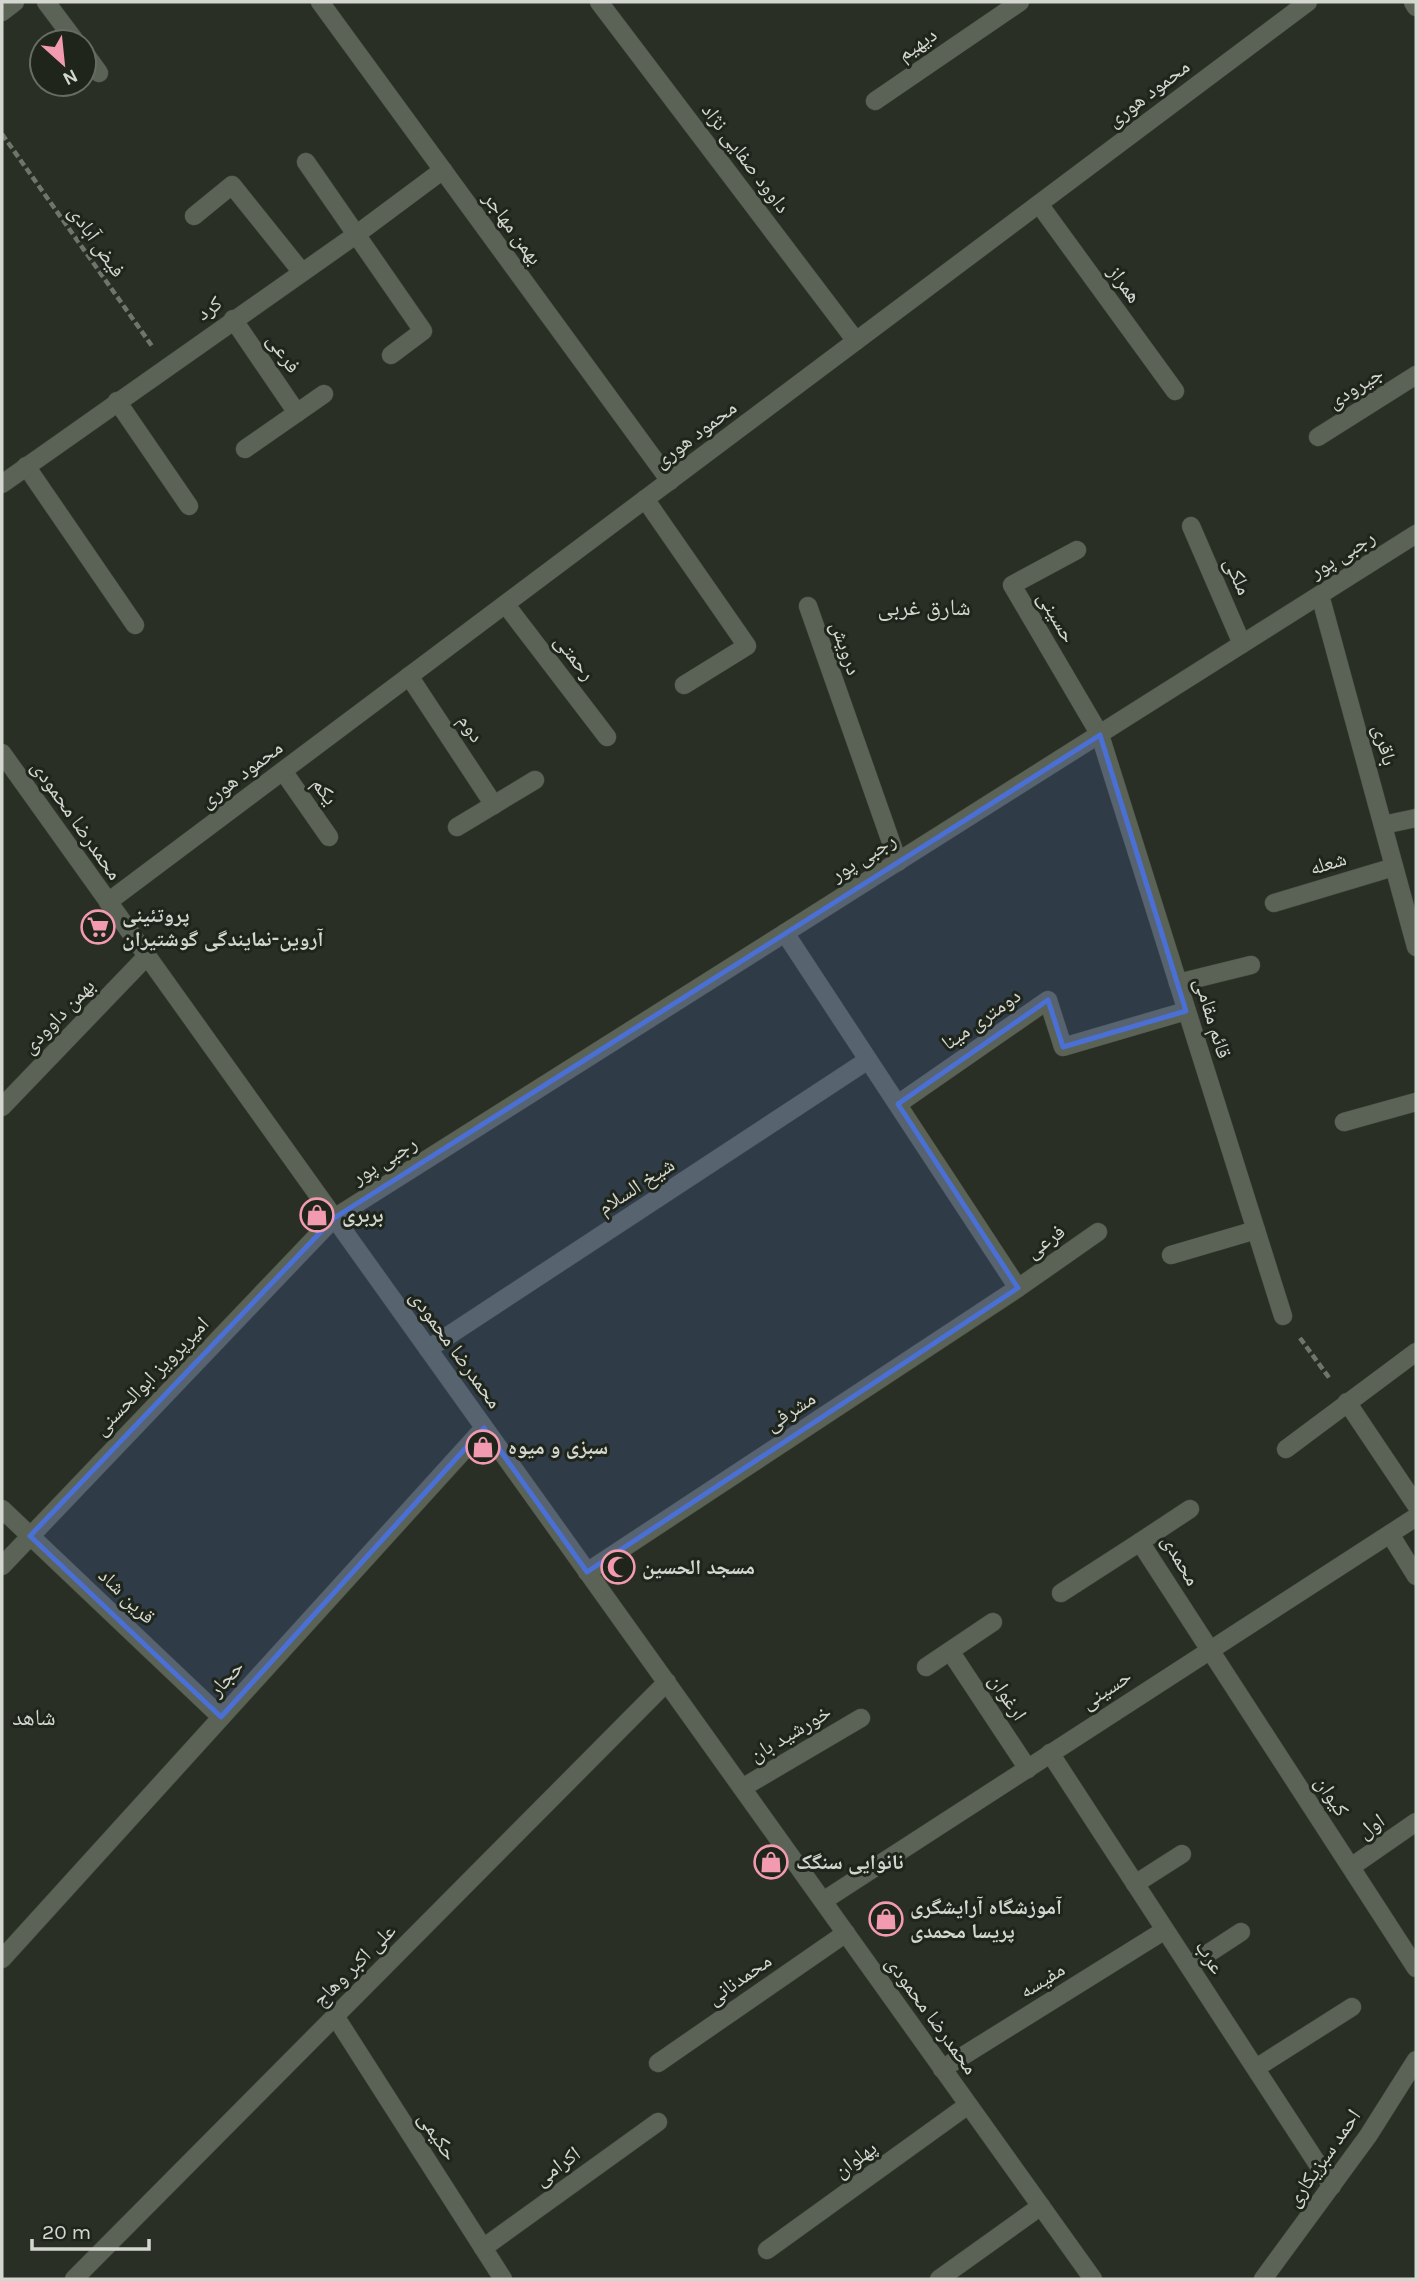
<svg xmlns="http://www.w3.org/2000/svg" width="1418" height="2281" font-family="Karla,'Noto Naskh Arabic',sans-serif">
	<rect width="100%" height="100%" fill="#292f24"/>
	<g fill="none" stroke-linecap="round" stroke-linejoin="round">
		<defs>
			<g id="minor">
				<polyline points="46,2 76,42"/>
				<polyline points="320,2 670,481"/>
				<polyline points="599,2 856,341"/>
				<polyline points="1413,2 1416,7"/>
				<polyline points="2,12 15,2"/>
				<polyline points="84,52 99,73"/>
				<polyline points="875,101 1020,2"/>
				<polyline points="306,162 423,331 391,355"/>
				<polyline points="1039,204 1175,391"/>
				<polyline points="194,216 232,185 301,271"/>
				<polyline points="233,319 297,413"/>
				<polyline points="117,401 189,506"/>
				<polyline points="1318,437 1416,375"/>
				<polyline points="245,449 324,394"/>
				<polyline points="26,466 135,625"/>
				<polyline points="2,484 357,234 443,170"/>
				<polyline points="645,499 747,646 684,685"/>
				<polyline points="1191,526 1242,644"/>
				<polyline points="1077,550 1012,585 1100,735 1283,1316"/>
				<polyline points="1320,595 1416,947"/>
				<polyline points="506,605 607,737"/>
				<polyline points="808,606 898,862"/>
				<polyline points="409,676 494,805"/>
				<polyline points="2,753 1093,2279"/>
				<polyline points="283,771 329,837"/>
				<polyline points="1383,825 1416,818"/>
				<polyline points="457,827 535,780"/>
				<polyline points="108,902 1308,2"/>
				<polyline points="1274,903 1394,867"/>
				<polyline points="785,933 1018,1288"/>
				<polyline points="1178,983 1251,965"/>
				<polyline points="898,1104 1048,1000 1063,1047 1186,1011"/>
				<polyline points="2,1107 147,956"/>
				<polyline points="1344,1122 1416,1102"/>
				<polyline points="1171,1255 1256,1230"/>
				<polyline points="428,1349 868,1060"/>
				<polyline points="1347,1402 1416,1505"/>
				<polyline points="1286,1449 1416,1352"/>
				<polyline points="2,1509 221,1717"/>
				<polyline points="1190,1509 1140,1542 1416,1968"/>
				<polyline points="1390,1534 1416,1576"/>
				<polyline points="2,1566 334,1218 1416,534"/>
				<polyline points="587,1572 1018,1288 1098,1232"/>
				<polyline points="1061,1593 1140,1542"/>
				<polyline points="950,1651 1028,1769"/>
				<polyline points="926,1667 993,1622"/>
				<polyline points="1050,1753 1332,2186"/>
				<polyline points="742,1788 861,1718"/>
				<polyline points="1351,1867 1416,1822"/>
				<polyline points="1135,1884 1182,1854"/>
				<polyline points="823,1901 1416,1517"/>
				<polyline points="2,1959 484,1428"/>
				<polyline points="1189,1966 1241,1932"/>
				<polyline points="335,2016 503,2279"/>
				<polyline points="658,2063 846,1933"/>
				<polyline points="1256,2068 1352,2007"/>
				<polyline points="942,2069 1165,1930"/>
				<polyline points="483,2248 658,2122"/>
				<polyline points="767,2250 968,2105"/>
				<polyline points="74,2279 667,1682"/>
				<polyline points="939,2279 1041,2206"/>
				<polyline points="1263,2279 1368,2136 1416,2060"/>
			</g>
		</defs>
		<use href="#minor" stroke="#474d44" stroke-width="19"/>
		<g stroke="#70756b" stroke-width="4.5" stroke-dasharray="7 3.5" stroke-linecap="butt">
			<polyline points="2,134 152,346"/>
			<polyline points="1300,1338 1330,1379"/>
		</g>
		<use href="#minor" stroke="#5b6256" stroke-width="18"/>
	</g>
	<path fill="#4a70d6" fill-opacity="0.2" stroke="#4a70d6" stroke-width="5" stroke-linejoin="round" d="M1100,735L1186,1011L1063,1047L1048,1000L898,1104L1018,1288L587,1572L484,1428L221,1717L30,1536L334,1218Z"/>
	<defs>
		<symbol id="supermarket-ring" viewBox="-11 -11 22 22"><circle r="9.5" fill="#1f251b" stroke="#f29aaf" stroke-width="1.5"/><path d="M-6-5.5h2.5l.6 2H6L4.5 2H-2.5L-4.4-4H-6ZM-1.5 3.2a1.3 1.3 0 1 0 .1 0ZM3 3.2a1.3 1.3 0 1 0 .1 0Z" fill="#f29aaf"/></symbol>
		<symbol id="shop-ring" viewBox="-11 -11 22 22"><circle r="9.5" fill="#1f251b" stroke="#f29aaf" stroke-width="1.5"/><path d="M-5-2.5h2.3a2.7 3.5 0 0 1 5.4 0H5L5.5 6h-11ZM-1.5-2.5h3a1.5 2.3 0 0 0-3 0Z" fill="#f29aaf"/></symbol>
		<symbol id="mosque-ring" viewBox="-11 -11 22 22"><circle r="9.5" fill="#1f251b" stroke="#f29aaf" stroke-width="1.5"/><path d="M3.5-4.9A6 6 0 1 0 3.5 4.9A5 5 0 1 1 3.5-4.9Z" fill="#f29aaf"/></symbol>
	</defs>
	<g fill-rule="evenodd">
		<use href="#supermarket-ring" x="79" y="908" width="38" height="38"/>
		<use href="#shop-ring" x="298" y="1196" width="38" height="38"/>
		<use href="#shop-ring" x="464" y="1428" width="38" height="38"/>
		<use href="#mosque-ring" x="599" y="1548" width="38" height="38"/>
		<use href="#shop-ring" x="752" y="1843" width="38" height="38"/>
		<use href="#shop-ring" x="867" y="1900" width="38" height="38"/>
	</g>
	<g text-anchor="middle" stroke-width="6" stroke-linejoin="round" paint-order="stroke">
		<g font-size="21" fill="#d3d7d0" stroke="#1f251b">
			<text transform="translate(917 44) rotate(-34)" y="7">دیهیم</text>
			<text transform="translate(1148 93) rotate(-37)" y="7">محمود هوری</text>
			<text transform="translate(746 158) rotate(53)" y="7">داوود صفایی نژاد</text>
			<text transform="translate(513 228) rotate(54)" y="7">بهمن مهاجر</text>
			<text transform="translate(97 241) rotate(55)" y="7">فیض آبادی</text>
			<text transform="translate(1125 284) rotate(54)" y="7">همراز</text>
			<text transform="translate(209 308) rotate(-35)" y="7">کرد</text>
			<text transform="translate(284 353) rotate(56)" y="7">فرعی</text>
			<text transform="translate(1355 387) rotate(-32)" y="7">جیرودی</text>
			<text transform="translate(695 434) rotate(-37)" y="7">محمود هوری</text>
			<text transform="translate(1342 554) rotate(-32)" y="7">رجبی پور</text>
			<text transform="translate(1238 576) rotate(67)" y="7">ملکی</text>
			<text transform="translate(1057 617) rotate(60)" y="7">حسینی</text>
			<text transform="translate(846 648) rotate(71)" y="7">درویش</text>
			<text transform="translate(575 657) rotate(52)" y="7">رحمتی</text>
			<text transform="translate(471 728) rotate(56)" y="7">دوم</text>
			<text transform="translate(1385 745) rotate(75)" y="7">باقری</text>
			<text transform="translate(241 774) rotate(-37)" y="7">محمود هوری</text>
			<text transform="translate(325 791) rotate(55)" y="7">یکم</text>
			<text transform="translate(77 820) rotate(55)" y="7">محمدرضا محمودی</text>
			<text transform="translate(863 857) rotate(-32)" y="7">رجبی پور</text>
			<text transform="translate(1328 863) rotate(-17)" y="7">شعله</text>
			<text transform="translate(58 1016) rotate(-46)" y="7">بهمن داوودی</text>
			<text transform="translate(1213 1018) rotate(73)" y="7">قائم مقامی</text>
			<text transform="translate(981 1019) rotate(-35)" y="7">دومتری مینا</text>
			<text transform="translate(384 1160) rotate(-32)" y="7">رجبی پور</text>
			<text transform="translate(636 1186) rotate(-33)" y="7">شیخ السلام</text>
			<text transform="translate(1045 1241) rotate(-35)" y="7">فرعی</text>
			<text transform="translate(456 1349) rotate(54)" y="7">محمدرضا محمودی</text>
			<text transform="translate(151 1376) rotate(-46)" y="7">امیرپرویز ابوالحسنی</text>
			<text transform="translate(790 1411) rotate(-33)" y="7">مشرفی</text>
			<text transform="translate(1181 1560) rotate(60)" y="7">محمدی</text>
			<text transform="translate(127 1596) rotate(44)" y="7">قرین شاد</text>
			<text transform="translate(226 1678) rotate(-48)" y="7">حجار</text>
			<text transform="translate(1106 1689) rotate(-33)" y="7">حسینی</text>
			<text transform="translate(1008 1697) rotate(57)" y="7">ارغوان</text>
			<text transform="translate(790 1733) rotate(-31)" y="7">خورشید بان</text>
			<text transform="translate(1332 1796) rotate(57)" y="7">کیوان</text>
			<text transform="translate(1371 1826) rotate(-35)" y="7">اول</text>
			<text transform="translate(1210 1957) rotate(57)" y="7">عرب</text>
			<text transform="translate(354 1965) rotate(-45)" y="7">علی اکبر وهاج</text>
			<text transform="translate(739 1979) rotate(-35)" y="7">محمدنانی</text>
			<text transform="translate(1042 1980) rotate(-32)" y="7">مفیسه</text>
			<text transform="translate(932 2015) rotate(54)" y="7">محمدرضا محمودی</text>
			<text transform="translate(438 2136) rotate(57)" y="7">حکیمی</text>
			<text transform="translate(1323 2158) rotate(-55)" y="7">احمد سبزیکاری</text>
			<text transform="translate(855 2159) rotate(-36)" y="7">پهلوان</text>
			<text transform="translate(557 2166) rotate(-36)" y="7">اکرامی</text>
		</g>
		<g font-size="21" font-weight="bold" fill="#d3d7d0" stroke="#1f251b" text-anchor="start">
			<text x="122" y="922">پروتئینی<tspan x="122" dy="24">آروین-نمایندگی گوشتیران</tspan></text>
			<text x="342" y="1222">بربری</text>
			<text x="508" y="1454">سبزی و میوه</text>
			<text x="642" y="1574">مسجد الحسین</text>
			<text x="796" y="1869">نانوایی سنگک</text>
			<text x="910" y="1914">آموزشگاه آرایشگری<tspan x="910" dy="24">پریسا محمدی</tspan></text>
		</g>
		<g font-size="23" fill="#d3d7d0" stroke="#1f251b">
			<text x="924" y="615">شارق غربی</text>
			<text x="34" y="1725">شاهد</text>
		</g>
	</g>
	<rect width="1418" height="2281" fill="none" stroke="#d3d7d0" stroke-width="7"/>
	<g transform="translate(63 63) rotate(153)"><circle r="33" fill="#1f251b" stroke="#676c63" stroke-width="2"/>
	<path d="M0-5L12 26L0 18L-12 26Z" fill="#f29aaf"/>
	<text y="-10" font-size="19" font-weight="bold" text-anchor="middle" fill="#d3d7d0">N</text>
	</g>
	<path d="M32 2239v10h117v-10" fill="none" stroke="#d3d7d0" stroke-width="3.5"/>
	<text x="42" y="2239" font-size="21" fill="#d3d7d0" stroke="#1f251b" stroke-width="5" paint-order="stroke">20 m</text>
</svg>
